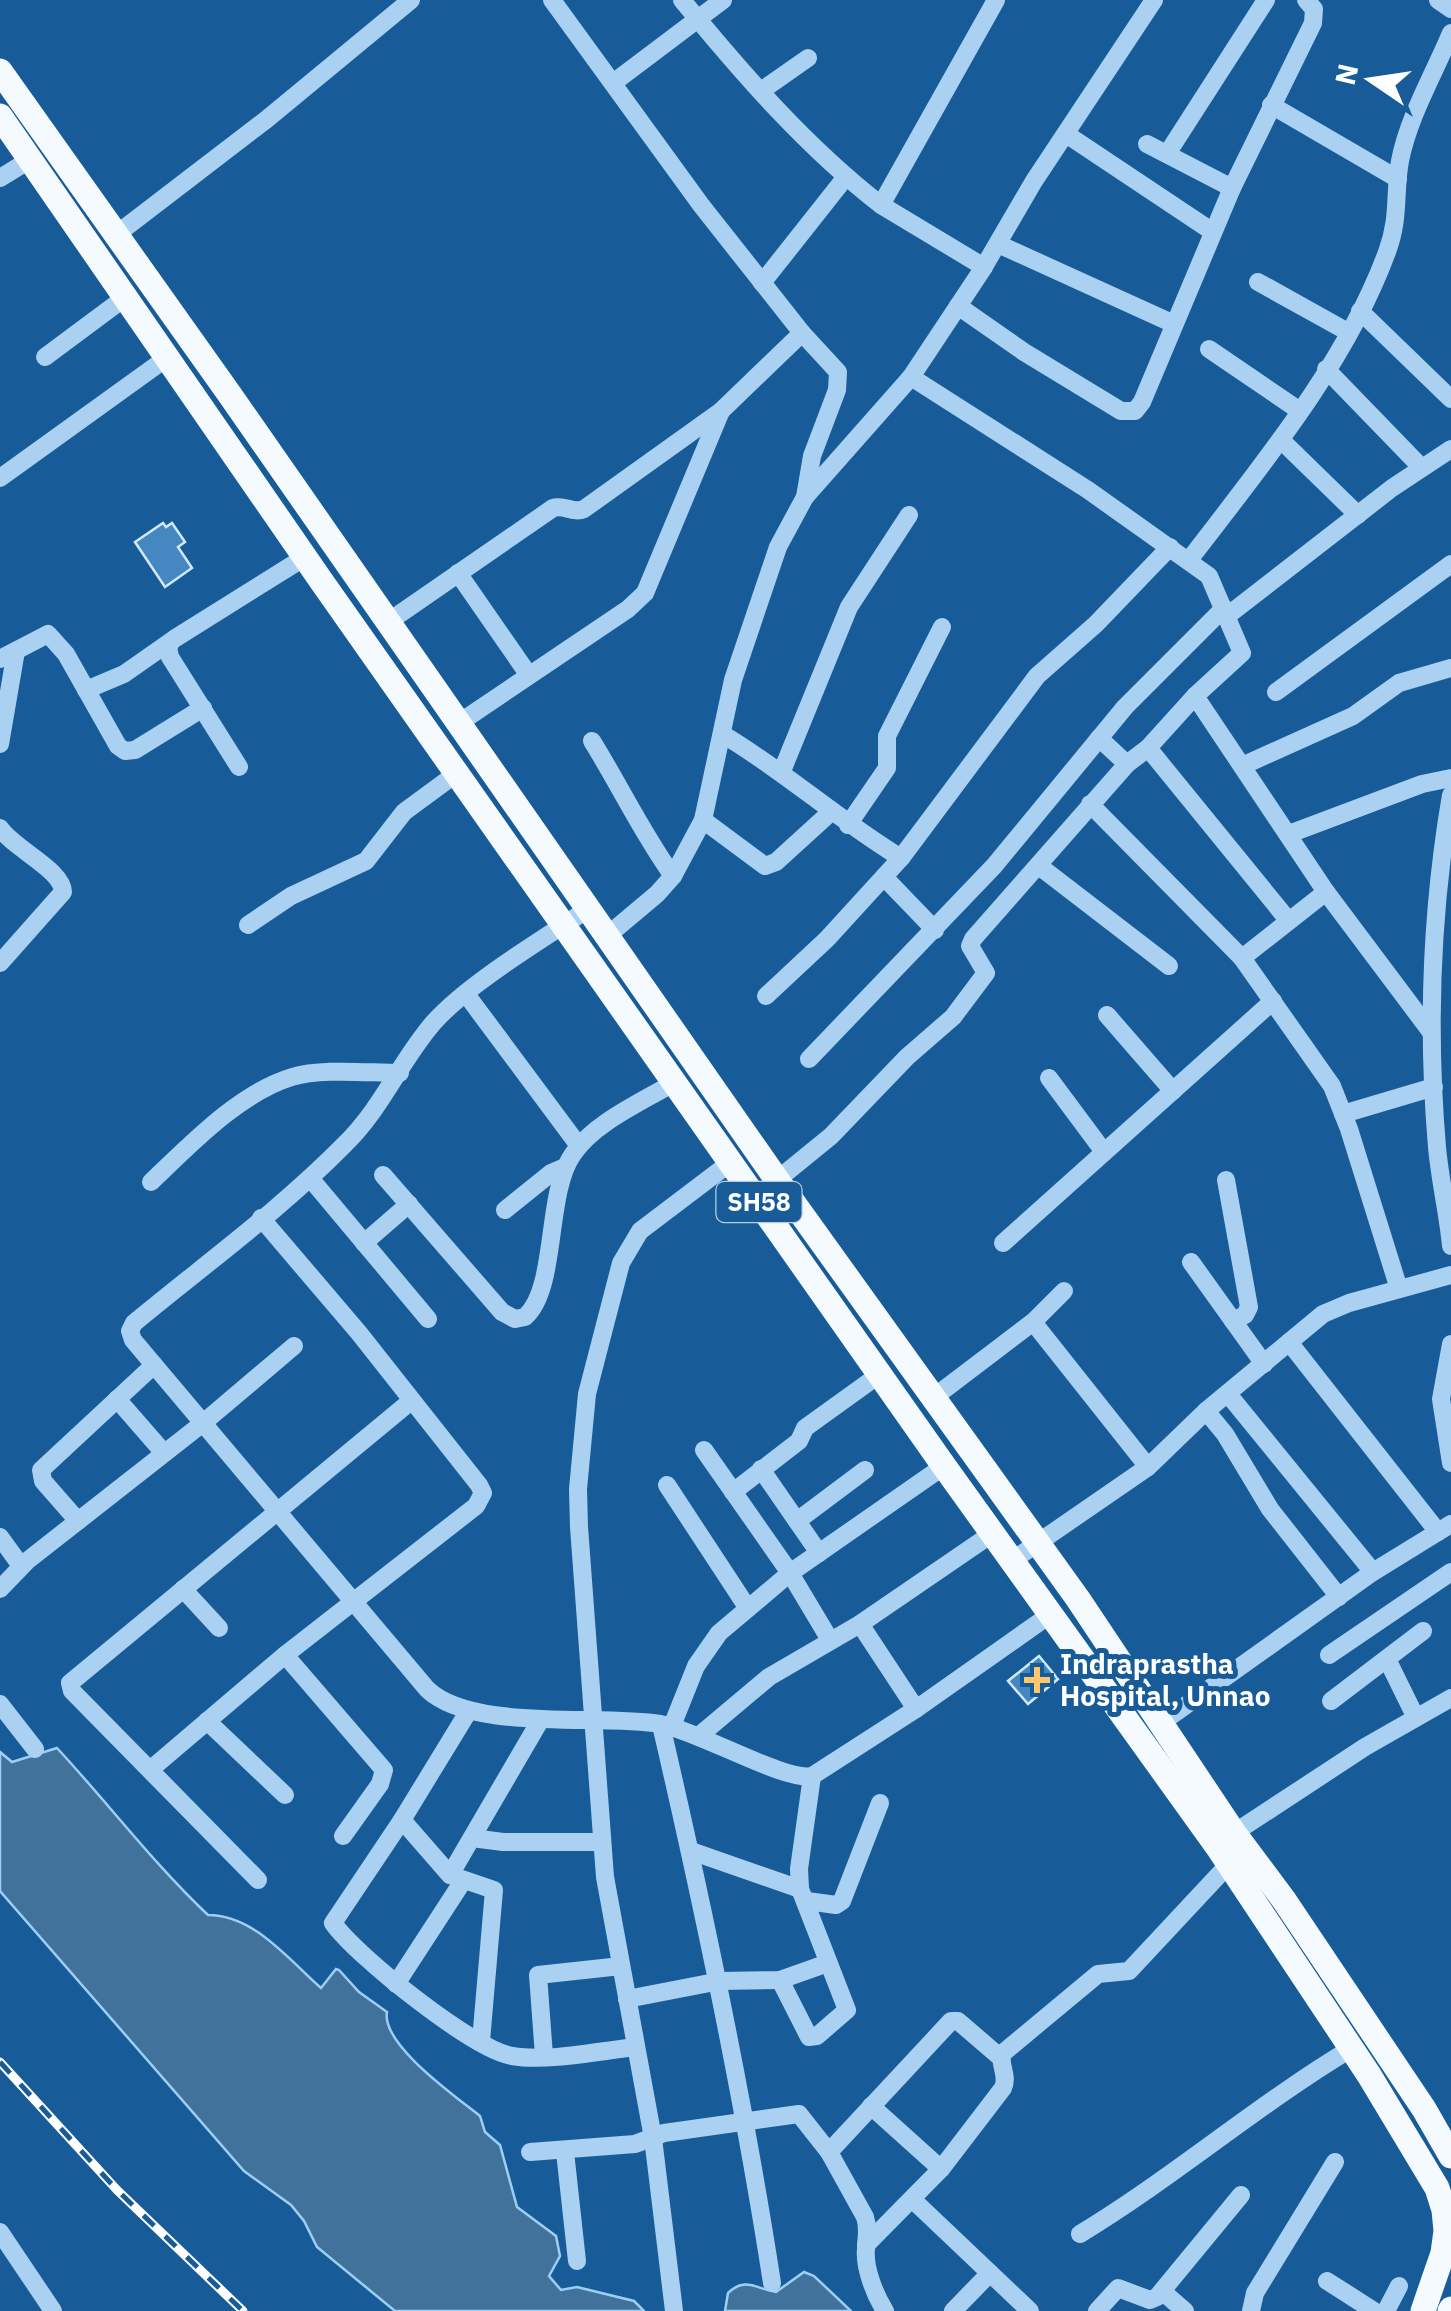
<svg xmlns="http://www.w3.org/2000/svg" width="1451" height="2311" font-family="'IBM Plex Sans',sans-serif">
	<rect width="100%" height="100%" fill="#175c98"/>
	<g fill="#41729c" stroke="#9dcef4" stroke-width="2.5">
		<path d="M57,1748C108,1803 153,1863 208,1915C254,1915 288,1959 321,1988L336,1969L339,1970L359,1992L387,2012C381,2044 455,2096 480,2116L485,2132L500,2145L517,2207L556,2236L560,2256L549,2276L561,2290L577,2287L634,2301L644,2311H395L317,2247L304,2221L291,2205L244,2171L0,1891V1752L12,1762Z"/>
		<path d="M804,2272L814,2276L851,2311H725L728,2293C746,2276 756,2289 776,2292Z"/>
	</g>
	<g fill="#4487c1" stroke="#d2e9fc" stroke-width="2.5">
		<polygon points="163,523 166,527 172,523 185,542 178,547 192,568 165,587 135,542"/>
		<polygon points="1039,1656 1058,1679 1028,1704 1008,1681"/>
	</g>
	<g fill="none" stroke-linecap="round" stroke-linejoin="round">
		<g stroke="#aad1f2" stroke-width="18">
			<polyline points="552,0 701,205 802,333 838,372 837,390 812,456 805,497"/>
			<path d="M682,0C742,73 806,147 881,205"/>
			<polyline points="1438,0 1451,9"/>
			<polyline points="613,83 723,0"/>
			<polyline points="761,91 808,58"/>
			<polyline points="1271,105 1398,179"/>
			<polyline points="1066,134 1213,232"/>
			<polyline points="1147,144 1232,188"/>
			<polyline points="1167,154 1266,0"/>
			<polyline points="0,178 31,159"/>
			<polyline points="117,234 267,119 411,0"/>
			<polyline points="998,244 1174,324"/>
			<polyline points="984,267 881,205 996,0"/>
			<polyline points="1258,282 1348,332"/>
			<polyline points="762,283 845,178"/>
			<polyline points="958,306 1024,352 1121,411 1135,411 1142,402 1232,188 1313,23 1314,9 1306,0"/>
			<polyline points="1360,311 1451,399"/>
			<polyline points="1209,349 1300,411"/>
			<polyline points="45,357 127,296"/>
			<polyline points="1326,369 1420,466"/>
			<polyline points="1281,440 1358,515"/>
			<polyline points="0,478 168,357"/>
			<path d="M1189,560C1261,466 1346,364 1387,252C1400,217 1394,194 1400,161C1408,118 1434,74 1451,33"/>
			<polyline points="458,573 528,674"/>
			<polyline points="1227,616 1392,488 1451,449"/>
			<path d="M388,622L553,508C564,504 573,514 584,509L721,411L802,333"/>
			<polyline points="171,642 168,648 170,657 239,767"/>
			<polyline points="0,659 48,634 66,654 118,746 125,751 135,750 203,708"/>
			<polyline points="86,690 124,674 174,639 305,557"/>
			<polyline points="1276,692 1451,564"/>
			<polyline points="1195,696 1326,892 1431,1032"/>
			<polyline points="459,723 628,609 645,593 721,411"/>
			<path d="M722,734C785,771 838,820 901,858"/>
			<polyline points="1099,738 1127,764"/>
			<path d="M592,741C620,786 642,833 673,876"/>
			<polyline points="0,744 16,651"/>
			<polyline points="1148,748 1288,920"/>
			<polyline points="1242,766 1353,716 1399,683 1451,668"/>
			<polyline points="782,771 849,607 909,515"/>
			<path d="M1451,795C1431,912 1427,1030 1437,1147C1440,1181 1448,1213 1451,1246"/>
			<polyline points="1090,804 1242,958 1332,1086 1349,1129 1399,1289"/>
			<polyline points="703,820 765,866 776,862 832,811"/>
			<polyline points="848,825 887,768 887,736 942,627"/>
			<path d="M0,828C14,849 63,870 63,892L0,963"/>
			<polyline points="1289,834 1422,784 1451,778"/>
			<polyline points="1039,866 1169,966"/>
			<polyline points="884,877 935,930"/>
			<path d="M588,909C543,939 469,983 434,1022C400,1061 383,1107 344,1145C280,1210 204,1265 134,1323L130,1331L133,1340L427,1689C471,1732 599,1714 660,1724C699,1731 785,1782 812,1776L916,1709L1051,1614"/>
			<polyline points="248,925 291,896 366,861 404,812 457,773"/>
			<polyline points="607,936 657,894 673,876 703,820 733,680 778,547 805,497 911,377"/>
			<polyline points="1242,958 1326,892"/>
			<polyline points="466,994 579,1146"/>
			<polyline points="766,996 827,939 901,858 1037,676 1096,624 1170,547"/>
			<polyline points="1107,1015 1173,1091"/>
			<polyline points="809,1059 994,866 1125,707 1224,608"/>
			<polyline points="1049,1078 1104,1152"/>
			<polyline points="1343,1114 1434,1087"/>
			<path d="M383,1175L502,1312L515,1319L525,1317C558,1288 545,1193 573,1154C595,1122 642,1102 675,1082"/>
			<polyline points="310,1178 428,1319"/>
			<polyline points="777,1180 831,1136 907,1057 953,1017 986,973 970,946 973,939 1127,764 1148,748 1195,696 1242,653 1209,576 1088,490 911,377 982,270 1034,181 1154,0"/>
			<polyline points="1226,1180 1249,1307 1245,1315 1233,1321"/>
			<path d="M151,1182C190,1145 239,1093 292,1077C321,1068 368,1073 400,1073"/>
			<polyline points="505,1210 551,1173 565,1167"/>
			<polyline points="364,1243 409,1204"/>
			<polyline points="1003,1243 1273,1001"/>
			<polyline points="1191,1262 1264,1364"/>
			<polyline points="1033,1322 1148,1467"/>
			<polyline points="1289,1342 1438,1532"/>
			<polyline points="1451,1344 1441,1399 1451,1463"/>
			<polyline points="1228,1394 1373,1572"/>
			<polyline points="933,1398 1033,1322 1064,1291"/>
			<polyline points="117,1399 164,1453"/>
			<polyline points="1206,1411 1225,1434 1270,1509 1339,1597"/>
			<polyline points="704,1450 790,1573 830,1640"/>
			<polyline points="761,1469 819,1553"/>
			<polyline points="667,1485 747,1607"/>
			<polyline points="733,1492 799,1441 805,1428 880,1374"/>
			<polyline points="78,1521 43,1481 41,1470 154,1365"/>
			<polyline points="797,1521 865,1470"/>
			<polyline points="0,1537 21,1566"/>
			<polyline points="1013,1560 1148,1467 1206,1411 1323,1314 1349,1303 1451,1275"/>
			<polyline points="0,1589 27,1561 203,1423 294,1346"/>
			<polyline points="183,1589 219,1628"/>
			<polyline points="860,1624 916,1709"/>
			<polyline points="285,1655 384,1770 380,1784 343,1836"/>
			<polyline points="1329,1655 1451,1572"/>
			<polyline points="1387,1659 1415,1716"/>
			<polyline points="1331,1701 1423,1631"/>
			<polyline points="0,1704 35,1749"/>
			<path d="M468,1712L402,1820L333,1923C356,1956 474,2050 512,2056C548,2062 599,2051 636,2047"/>
			<polyline points="207,1721 285,1795"/>
			<polyline points="1161,1723 1373,1572 1451,1524"/>
			<path d="M661,1725C704,1910 743,2095 772,2283"/>
			<polyline points="672,1726 696,1666 719,1633 790,1573 944,1466"/>
			<polyline points="700,1735 769,1677 860,1624 993,1533"/>
			<polyline points="151,1769 285,1655 476,1506 483,1493 479,1485 359,1333 261,1218"/>
			<polyline points="402,1820 450,1875 494,1890 481,2041"/>
			<polyline points="1234,1833 1365,1747 1451,1698"/>
			<polyline points="472,1838 503,1842 602,1842"/>
			<polyline points="691,1851 800,1889"/>
			<polyline points="450,1875 541,1719"/>
			<polyline points="258,1880 72,1691 70,1683 411,1401"/>
			<polyline points="807,1901 836,1905 842,1901 880,1803"/>
			<polyline points="780,1980 809,2037 817,2036 847,2010 800,1889 799,1869 812,1776"/>
			<polyline points="396,1984 463,1881"/>
			<polyline points="627,1999 720,1981 780,1980 828,1963"/>
			<polyline points="544,2056 538,1975 621,1966"/>
			<polyline points="871,2106 941,2169"/>
			<path d="M530,2152L635,2144L664,2133L799,2114L829,2152L865,2217C869,2229 866,2236 866,2249C864,2268 875,2295 885,2311"/>
			<polyline points="565,2152 577,2261"/>
			<polyline points="829,2152 951,2021 958,2021 1001,2058"/>
			<polyline points="913,2200 1030,2311"/>
			<polyline points="0,2232 53,2311"/>
			<path d="M1080,2234C1174,2177 1257,2105 1352,2048"/>
			<path d="M866,2245L941,2169L1003,2088C1009,2075 998,2065 1003,2053L1098,1974L1129,1971L1229,1864"/>
			<polyline points="1327,2281 1374,2311"/>
			<polyline points="1163,2292 1185,2311"/>
			<polyline points="674,2311 653,2138 605,1877 579,1527 578,1489 587,1394 621,1263 640,1231 731,1162"/>
			<polyline points="953,2311 990,2273"/>
			<polyline points="1097,2311 1118,2288 1150,2300 1157,2297 1241,2195"/>
			<polyline points="1251,2311 1255,2293 1335,2162"/>
			<polyline points="1386,2311 1399,2286"/>
		</g>
		<g stroke="#f5faff" stroke-width="25">
			<polyline points="0,71 230,395 777,1180 1078,1599 1234,1833 1284,1900 1424,2109 1451,2156"/>
			<polyline points="0,116 322,582 944,1466 1219,1849 1369,2075 1437,2188 1444,2210 1446,2231 1443,2253 1423,2311"/>
			<polyline points="1450,2311 1451,2309"/>
		</g>
		<defs>
			<polyline id="rail" points="0,2062 117,2190 243,2311"/>
		</defs>
		<use href="#rail" stroke="#fff" stroke-width="9"/>
		<use href="#rail" stroke="#175c98" stroke-width="5" stroke-dasharray="15" stroke-linecap="butt"/>
	</g>
	<path fill="#ffc66b" stroke="#175c98" stroke-width="4" d="M1032 1665h10v10h10v10h-10v10h-10v-10h-10v-10h10z"/>
	<g text-anchor="middle" stroke-width="10" stroke-linejoin="round" paint-order="stroke">
		<rect fill="#175c98" stroke="#b9cee0" stroke-width="2.5" x="716.5" y="1182" width="85" height="40" rx="8"/>
		<g font-size="25" font-weight="bold" fill="#fff">
			<text x="759" y="1211">SH58</text>
		</g>
		<g font-size="28" font-weight="bold" fill="#fff" stroke="#175c98" text-anchor="start">
			<text x="1060" y="1674">Indraprastha<tspan x="1060" dy="32">Hospital, Unnao</tspan></text>
		</g>
	</g>
	<g transform="translate(1371 80) rotate(283)" stroke="#175c98" stroke-width="8" paint-order="stroke">
	<path d="M0-8L18 38L0 25L-18 38Z" fill="#ffffff"/>
	<text y="-15" font-size="28" font-weight="bold" text-anchor="middle" fill="#ffffff">N</text>
	</g>
</svg>
